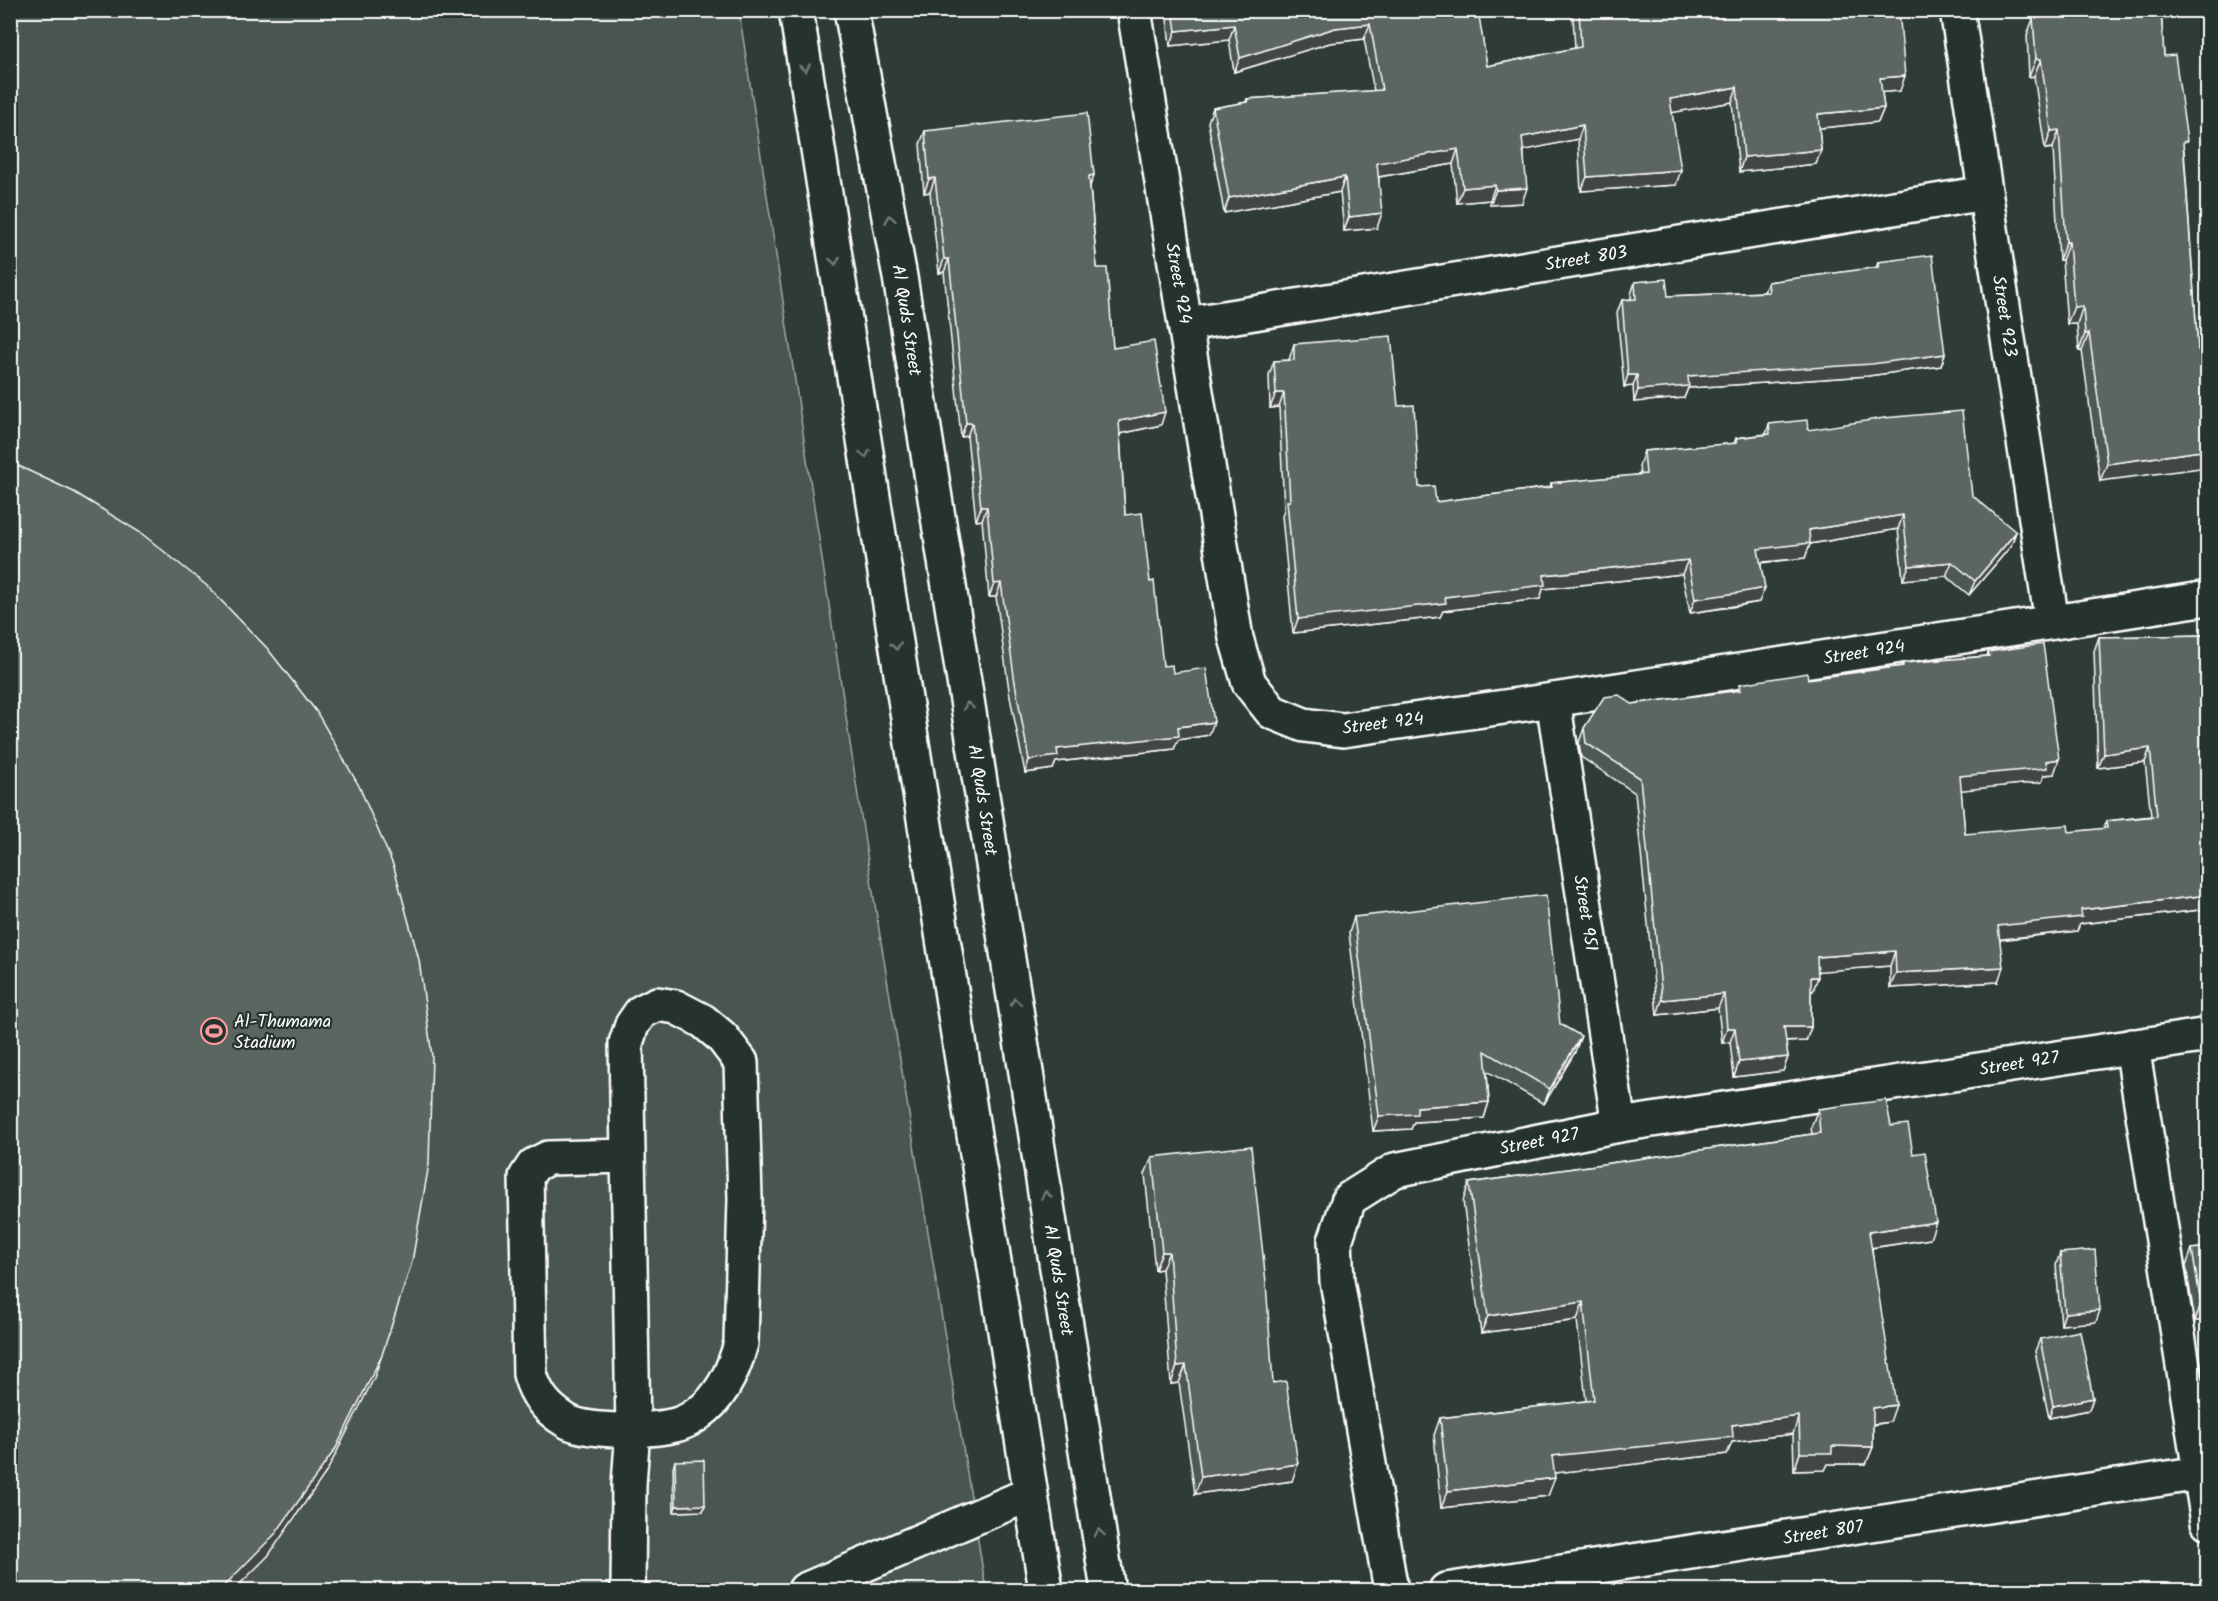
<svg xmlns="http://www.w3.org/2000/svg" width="2218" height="1601" font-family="Kalam,sans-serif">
	<rect width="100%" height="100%" fill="#2f3b35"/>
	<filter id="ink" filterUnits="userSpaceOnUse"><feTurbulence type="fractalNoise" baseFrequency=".0167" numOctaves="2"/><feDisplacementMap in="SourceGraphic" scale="12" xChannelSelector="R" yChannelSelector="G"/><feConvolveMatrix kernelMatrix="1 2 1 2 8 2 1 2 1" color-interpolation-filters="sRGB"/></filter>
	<g filter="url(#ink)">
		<polygon fill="#4a544f" stroke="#a4aaa7" stroke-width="1.5" points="11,11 739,11 866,849 986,1590 11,1590"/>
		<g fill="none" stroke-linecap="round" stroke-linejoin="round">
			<defs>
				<g id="minor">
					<polyline points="796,10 1046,1590"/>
					<polyline points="851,10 900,277 1108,1590"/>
					<polyline points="1134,10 1236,638 1249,683 1272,712 1304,725 1343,730 1553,700 2208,598"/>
					<polyline points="1957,10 2052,622"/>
					<polyline points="1187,324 1985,193"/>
					<polyline points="1553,700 1619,1125"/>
					<polyline points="2132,1046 2208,1522"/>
					<path d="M628,1156L548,1158L534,1165L526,1177L530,1374C536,1395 546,1408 565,1420C586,1434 655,1431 679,1424C685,1422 694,1417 699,1413C722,1397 734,1369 741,1343L745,1199L741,1062L722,1037L703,1021L676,1007L657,1004L641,1012L632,1025L626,1043L633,1429L629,1484L628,1590"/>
					<polyline points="805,1590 1030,1494"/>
					<polyline points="1391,1590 1337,1281 1335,1241 1349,1199 1395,1170 1619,1125 2208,1035"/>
					<polyline points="1446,1590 2200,1473"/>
				</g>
			</defs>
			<use href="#minor" stroke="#fff" stroke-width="38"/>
			<use href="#minor" stroke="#26332d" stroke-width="33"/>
		</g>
		<g fill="#4e5853" stroke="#fff" stroke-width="1.5">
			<polygon points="1166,10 1525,10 1478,13 1487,66 1575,48 1573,17 1553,10 1899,10 1900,91 1882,92 1884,108 1878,122 1819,128 1821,150 1816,164 1739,172 1732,102 1672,112 1676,185 1581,191 1578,139 1524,150 1522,203 1490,205 1490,200 1457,203 1453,164 1379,177 1377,228 1344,231 1340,192 1224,213 1208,122 1213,108 1246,102 1247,99 1374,91 1364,39 1330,43 1234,72 1229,40 1170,46"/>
			<polygon points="2032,10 2161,10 2164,56 2184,150 2198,350 2100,481 2082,351 2079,351 2077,324 2067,324 2062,260 2059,260 2053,148 2045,149 2034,76 2029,77 2027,35 2033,19"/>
			<polygon points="925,131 1090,186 1097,268 1113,348 1161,425 1120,434 1125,515 1150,582 1163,666 1173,673 1209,735 1178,740 1174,749 1056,762 1053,769 1025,773 1010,697 996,597 989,597 982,520 976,521 967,436 961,437 944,272 939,273 930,192 924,193 920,144"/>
			<polygon points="1878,262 1945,354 1941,366 1868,376 1688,388 1684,398 1634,402 1633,386 1624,387 1617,312 1622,300 1631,299 1631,294 1635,282 1668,296 1764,292 1768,282 1876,268"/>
			<polygon points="1294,344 1398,406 1419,487 1436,502 1550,487 1551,483 1640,475 1639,466 1644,451 1734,444 1736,438 1766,434 1769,424 1808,430 1972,495 2011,546 1969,595 1946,576 1903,580 1898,529 1810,544 1805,558 1761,563 1759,602 1732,607 1690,613 1682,574 1543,589 1540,599 1443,611 1440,617 1293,633 1282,516 1284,510 1279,407 1270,408 1269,375 1274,361 1289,360"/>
			<polygon points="2208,635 2208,909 2080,924 2077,931 2000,940 1998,982 1890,988 1890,966 1818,971 1813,991 1811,991 1811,1027 1806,1041 1786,1042 1788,1057 1783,1071 1734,1077 1730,1042 1722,1043 1718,1008 1657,1015 1635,793 1581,757 1579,742 1584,728 1632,704 1738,691 1740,684 1808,679 1902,666 1903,663 1987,656 1988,652 2054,774 2044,775 2042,782 1961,790 1965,834 2069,832 2103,829 2106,821 2151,816 2145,762 2098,768 2094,651 2099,637"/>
			<polygon points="1354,917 1560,1024 1575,1052 1544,1104 1487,1071 1489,1102 1484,1118 1414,1122 1411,1129 1373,1131 1349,933"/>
			<polygon points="1818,1109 1891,1126 1913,1154 1930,1239 1872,1248 1890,1422 1873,1425 1873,1447 1866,1464 1828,1464 1825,1470 1794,1471 1793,1434 1732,1442 1727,1454 1554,1473 1548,1496 1441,1508 1434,1435 1440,1418 1586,1401 1577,1320 1481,1333 1463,1201 1469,1183 1812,1134 1811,1127"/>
			<polygon points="1152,1157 1273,1383 1292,1481 1195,1494 1179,1383 1171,1384 1162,1269 1155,1270 1145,1174"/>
			<polygon points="2208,1247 2208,1320 2195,1321 2186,1266 2192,1249"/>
			<polygon points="2060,1253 2096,1322 2061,1325 2056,1265"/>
			<polygon points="2040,1339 2093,1398 2089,1410 2049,1418 2035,1351"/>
			<polygon points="675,1461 705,1505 703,1511 674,1512 673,1467"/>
		</g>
		<g fill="#404744" stroke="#fff" stroke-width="1.5">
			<polygon points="1471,10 1525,10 1470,13"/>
			<polygon points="1370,24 1364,39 1330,43 1234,72 1240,58 1335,28"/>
			<polygon points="1234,25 1229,40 1170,46 1176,31"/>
			<polygon points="2036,59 2041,59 2034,76 2029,77"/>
			<polygon points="1905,76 1900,91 1875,93 1880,78"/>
			<polygon points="1737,87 1732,102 1665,114 1670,99"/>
			<polygon points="1884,108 1878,122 1812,129 1818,114"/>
			<polygon points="1583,125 1578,139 1517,152 1522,137"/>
			<polygon points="2059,130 2053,148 2045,149 2051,131"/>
			<polygon points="1458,149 1453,164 1372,178 1377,163"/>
			<polygon points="1821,150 1816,164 1739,172 1744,157"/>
			<polygon points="1681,170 1676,185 1581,191 1587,177"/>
			<polygon points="1094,175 1089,189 1089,176"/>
			<polygon points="1345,177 1340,192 1224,213 1229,198"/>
			<polygon points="935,178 930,192 924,193 929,179"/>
			<polygon points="1495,185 1490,200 1457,203 1463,188"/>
			<polygon points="1527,188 1522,203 1490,205 1496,190"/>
			<polygon points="1382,213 1377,228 1344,231 1349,217"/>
			<polygon points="2066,242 2069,242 2062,260 2059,260"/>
			<polygon points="944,259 949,259 944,272 939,273"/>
			<polygon points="2083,306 2077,324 2067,324 2074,307"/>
			<polygon points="2089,333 2082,351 2079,351 2085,334"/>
			<polygon points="1945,354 1941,366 1868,376 1688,388 1684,398 1634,402 1638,390 1688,376"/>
			<polygon points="1628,375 1637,375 1633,386 1624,387"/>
			<polygon points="1276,393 1284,393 1279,407 1270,408"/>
			<polygon points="1165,412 1161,425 1114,435 1119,421"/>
			<polygon points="966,423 972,423 967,436 961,437"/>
			<polygon points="2208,450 2208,467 2100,481 2107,464"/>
			<polygon points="981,507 987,507 982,520 976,521"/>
			<polygon points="1903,515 1898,529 1810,544 1805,558 1753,563 1758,549 1809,530"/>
			<polygon points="2016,532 2011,546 1969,595 1975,581"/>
			<polygon points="1688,560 1682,574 1543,589 1540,599 1443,611 1440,617 1293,633 1298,619 1445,597 1544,575"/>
			<polygon points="1952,562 1946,576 1903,580 1909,566"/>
			<polygon points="1001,583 996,597 989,597 994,584"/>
			<polygon points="1765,588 1759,602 1690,613 1695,599"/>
			<polygon points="1214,722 1209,735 1178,740 1174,749 1056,762 1053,769 1025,773 1029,760 1057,749 1178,727"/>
			<polygon points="2150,748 2145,762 2098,768 2104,754"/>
			<polygon points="2059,759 2054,774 2044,775 2042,782 1955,791 1960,776"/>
			<polygon points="2208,895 2208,909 2080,924 2077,931 1993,940 1998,926 2081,910"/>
			<polygon points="1895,951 1890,966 1811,972 1817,957"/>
			<polygon points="2003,967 1998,982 1890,988 1896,973"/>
			<polygon points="1811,977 1818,977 1813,991 1805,992"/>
			<polygon points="1724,994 1718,1008 1657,1015 1662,1000"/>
			<polygon points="1784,1027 1811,1027 1806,1041 1779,1042"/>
			<polygon points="1727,1028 1735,1028 1730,1042 1722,1043"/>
			<polygon points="1581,1036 1575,1052 1544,1104 1550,1089"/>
			<polygon points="1788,1057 1783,1071 1734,1077 1739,1062"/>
			<polygon points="1489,1102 1484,1118 1414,1122 1411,1129 1373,1131 1379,1116 1417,1107"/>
			<polygon points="1936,1222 1930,1239 1863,1249 1869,1232"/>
			<polygon points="1162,1252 1169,1252 1162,1269 1155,1270"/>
			<polygon points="1583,1302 1577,1320 1481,1333 1488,1316"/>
			<polygon points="2208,1303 2208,1320 2195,1321 2201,1304"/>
			<polygon points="2100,1310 2096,1322 2061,1325 2065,1313"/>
			<polygon points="382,1355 374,1378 327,1471 268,1556 234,1590 220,1590"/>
			<polygon points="1186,1365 1179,1383 1171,1384 1177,1366"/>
			<polygon points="2093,1398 2089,1410 2049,1418 2053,1406"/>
			<polygon points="1896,1405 1890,1422 1866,1425 1873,1408"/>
			<polygon points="1799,1416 1793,1434 1732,1442 1727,1454 1546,1474 1552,1456 1732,1425"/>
			<polygon points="1832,1446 1873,1447 1866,1464 1828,1464 1825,1470 1794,1471 1800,1453"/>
			<polygon points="1298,1464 1292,1481 1195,1494 1201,1477"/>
			<polygon points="1555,1478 1548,1496 1441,1508 1448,1491"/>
			<polygon points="705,1505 703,1511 674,1512 676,1506"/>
		</g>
		<g fill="#5b6661" stroke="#fff" stroke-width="1.5">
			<polygon points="1173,10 1478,10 1487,66 1581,47 1579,10 1899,10 1905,76 1880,78 1884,108 1818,114 1821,150 1744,157 1737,87 1670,99 1681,170 1587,177 1583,125 1522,137 1527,188 1496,190 1495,185 1463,188 1458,149 1377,163 1382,213 1349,217 1345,177 1229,198 1213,108 1248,102 1247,99 1382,90 1370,24 1335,28 1240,58 1234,25 1176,31"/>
			<polygon points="2040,10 2161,10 2164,56 2175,55 2187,141 2183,142 2198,350 2208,349 2208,450 2107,464 2089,333 2085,334 2083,306 2074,307 2069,242 2066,242 2059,130 2051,131 2041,59 2036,59 2033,17 2040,17"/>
			<polygon points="1087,113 1094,175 1089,176 1097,268 1107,268 1113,348 1154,341 1165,412 1119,421 1125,515 1142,513 1150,582 1154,581 1163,666 1172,665 1173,673 1206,668 1214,722 1178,727 1179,736 1057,749 1058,756 1029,760 1015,683 1001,583 994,584 987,507 981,507 972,423 966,423 949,259 944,259 935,178 929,179 925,131"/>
			<polygon points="1932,255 1945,354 1872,364 1688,376 1689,386 1638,390 1637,375 1628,375 1622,300 1636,299 1635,282 1666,279 1668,296 1769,292 1768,282 1879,267 1878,262"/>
			<polygon points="1391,336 1398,406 1414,405 1419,487 1434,486 1436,502 1552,487 1551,483 1646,474 1644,451 1737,443 1736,438 1770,434 1769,424 1807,420 1808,430 1884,418 1962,411 1972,495 2016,532 1975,581 1952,562 1909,566 1903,515 1809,530 1810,543 1758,549 1765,588 1737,593 1695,599 1688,560 1544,575 1545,585 1445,597 1446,603 1298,619 1287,501 1290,501 1284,393 1276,393 1274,361 1294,360 1294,344"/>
			<polygon points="10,462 74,492 141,533 206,585 267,648 316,711 359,786 394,867 419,960 432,1056 429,1164 412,1262 382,1355 336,1448 276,1533 220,1590 10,1590"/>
			<polygon points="2208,635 2208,895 2081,910 2082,917 1998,926 2003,967 1896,973 1895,951 1817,957 1818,977 1811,977 1811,1027 1784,1027 1788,1057 1739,1062 1735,1028 1727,1028 1724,994 1662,1000 1640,778 1586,743 1584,728 1604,697 1619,695 1632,704 1741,690 1740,684 1807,673 1808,679 1903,666 1903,663 1989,656 1988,652 2043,644 2059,759 2046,761 2047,768 1960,776 1965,834 2068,825 2069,832 2107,828 2106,821 2157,816 2150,748 2104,754 2099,637"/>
			<polygon points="1546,895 1560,1024 1581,1036 1550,1089 1485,1051 1489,1102 1417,1107 1417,1114 1379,1116 1354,917"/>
			<polygon points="1886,1100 1891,1126 1908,1124 1913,1154 1925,1152 1936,1222 1869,1232 1896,1405 1873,1408 1873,1447 1832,1446 1832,1453 1800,1453 1799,1416 1732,1425 1733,1437 1552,1456 1555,1478 1448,1491 1440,1418 1594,1400 1583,1302 1488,1316 1469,1183 1820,1133 1818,1109"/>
			<polygon points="1251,1146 1266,1282 1273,1383 1286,1381 1298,1464 1201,1477 1186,1365 1177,1366 1169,1252 1162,1252 1152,1157"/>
			<polygon points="2208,1247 2208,1303 2201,1304 2192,1249"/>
			<polygon points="2095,1250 2100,1310 2065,1313 2060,1253"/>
			<polygon points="2080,1331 2093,1398 2053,1406 2040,1339"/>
			<polygon points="704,1460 705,1505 676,1506 675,1461"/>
		</g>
		<defs><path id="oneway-chevron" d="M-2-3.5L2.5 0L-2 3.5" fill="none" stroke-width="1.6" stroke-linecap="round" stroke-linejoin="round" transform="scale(1.5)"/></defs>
		<g stroke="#727a76">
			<use href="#oneway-chevron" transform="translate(805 68) rotate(81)"/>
			<use href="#oneway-chevron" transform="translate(890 219) rotate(-100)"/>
			<use href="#oneway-chevron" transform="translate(835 261) rotate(81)"/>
			<use href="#oneway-chevron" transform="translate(865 454) rotate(81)"/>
			<use href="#oneway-chevron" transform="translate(896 646) rotate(81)"/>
			<use href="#oneway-chevron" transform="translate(968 706) rotate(-99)"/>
			<use href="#oneway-chevron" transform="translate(1015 1002) rotate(-99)"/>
			<use href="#oneway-chevron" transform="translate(1046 1195) rotate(-99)"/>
			<use href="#oneway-chevron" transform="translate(1099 1533) rotate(-99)"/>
		</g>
	</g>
	<defs>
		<symbol id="stadium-ring" viewBox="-11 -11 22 22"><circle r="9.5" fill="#26332d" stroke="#ff9aa2" stroke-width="1.5"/><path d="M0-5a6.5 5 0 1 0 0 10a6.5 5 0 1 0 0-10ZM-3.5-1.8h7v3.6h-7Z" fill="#ff9aa2"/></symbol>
	</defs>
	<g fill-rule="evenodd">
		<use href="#stadium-ring" x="199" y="1016" width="30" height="30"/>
	</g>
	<g text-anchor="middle" stroke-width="4.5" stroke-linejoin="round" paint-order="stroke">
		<g font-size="18" fill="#fff" stroke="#26332d">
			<text transform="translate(1586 258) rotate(-9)" y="6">Street 803</text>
			<text transform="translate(1179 283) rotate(80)" y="6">Street 924</text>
			<text transform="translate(2005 316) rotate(81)" y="6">Street 923</text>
			<text transform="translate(907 320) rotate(81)" y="6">Al Quds Street</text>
			<text transform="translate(1864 652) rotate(-9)" y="6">Street 924</text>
			<text transform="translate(1383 723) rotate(-7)" y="6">Street 924</text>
			<text transform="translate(983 800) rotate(81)" y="6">Al Quds Street</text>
			<text transform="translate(1586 913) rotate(81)" y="6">Street 951</text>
			<text transform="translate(2019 1063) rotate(-9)" y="6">Street 927</text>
			<text transform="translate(1539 1141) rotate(-11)" y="6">Street 927</text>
			<text transform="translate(1059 1280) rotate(81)" y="6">Al Quds Street</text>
			<text transform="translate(1823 1532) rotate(-9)" y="6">Street 807</text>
		</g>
		<g font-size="18" fill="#fff" stroke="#26332d" text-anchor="start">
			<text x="234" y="1027">Al-Thumama<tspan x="234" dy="21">Stadium</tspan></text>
		</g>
	</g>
	<rect width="2218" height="1601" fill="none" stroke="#26332d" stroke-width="36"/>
	<rect x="18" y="18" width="2182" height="1565" fill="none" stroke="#fff" stroke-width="2" filter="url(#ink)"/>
</svg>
